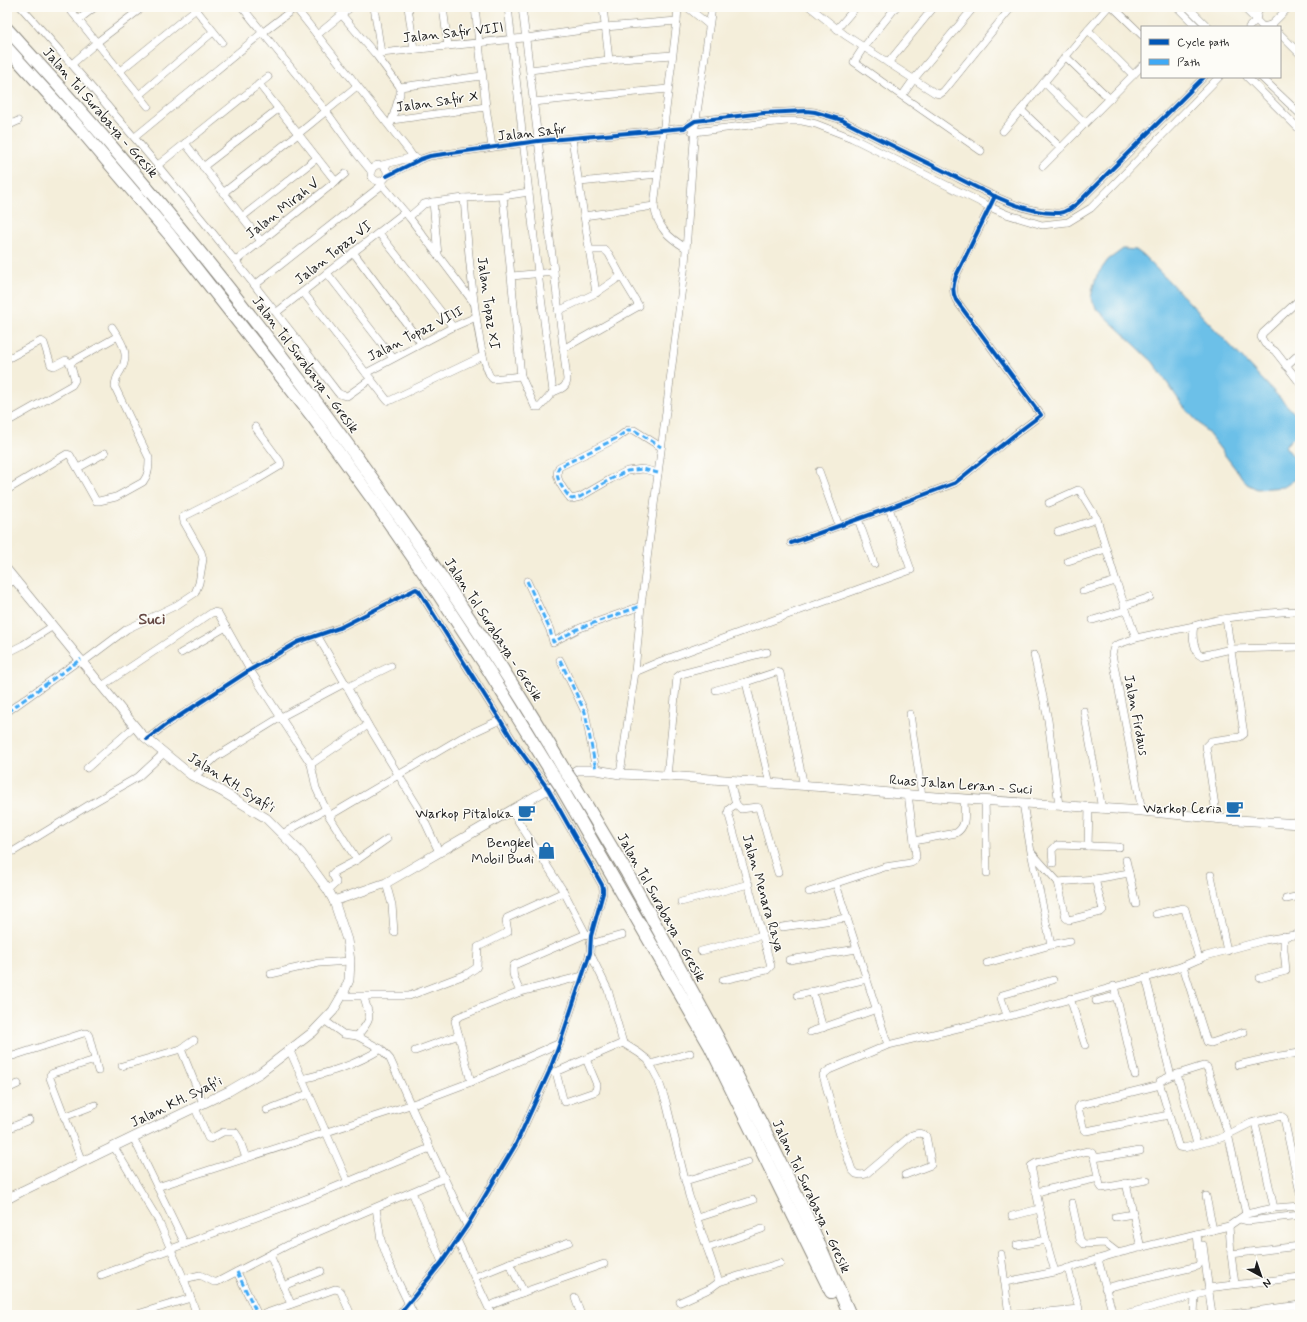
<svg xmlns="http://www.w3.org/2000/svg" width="1307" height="1322" font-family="Mynerve,sans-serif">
	<rect width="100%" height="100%" fill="#fdfcf7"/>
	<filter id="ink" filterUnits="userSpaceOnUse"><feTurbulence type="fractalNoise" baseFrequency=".025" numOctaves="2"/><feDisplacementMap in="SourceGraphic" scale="8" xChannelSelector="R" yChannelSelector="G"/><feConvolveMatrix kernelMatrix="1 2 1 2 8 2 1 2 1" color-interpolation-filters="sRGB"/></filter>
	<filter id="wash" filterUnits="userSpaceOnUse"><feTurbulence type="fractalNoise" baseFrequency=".012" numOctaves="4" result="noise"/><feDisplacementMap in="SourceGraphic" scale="16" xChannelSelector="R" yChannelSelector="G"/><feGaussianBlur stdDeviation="0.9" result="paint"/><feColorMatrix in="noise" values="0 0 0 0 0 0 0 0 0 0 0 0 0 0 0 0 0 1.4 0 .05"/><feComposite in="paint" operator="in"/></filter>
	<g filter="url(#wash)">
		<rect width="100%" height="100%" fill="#f4eeda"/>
		<path fill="#6cc0e8" stroke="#446e82" d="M1123,249L1136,250L1144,256C1197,309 1248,365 1300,419V431L1285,446L1300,465V476L1284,487L1257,489L1247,484L1208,433L1183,406L1153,362L1098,310L1091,299L1093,287L1097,275L1108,260Z"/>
	</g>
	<g filter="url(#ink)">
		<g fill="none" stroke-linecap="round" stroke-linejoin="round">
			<defs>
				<g id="street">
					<path d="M21,7C132,131 237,260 338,393L342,395L347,396L371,379"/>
					<polyline points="68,7 148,106"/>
					<polyline points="194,7 222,42"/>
					<polyline points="242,7 326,111 357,154 371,171"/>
					<polyline points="295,7 409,151 413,157 414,163"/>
					<polyline points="374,7 381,53"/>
					<polyline points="408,7 414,49"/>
					<polyline points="443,7 448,46"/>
					<polyline points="475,7 486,107 492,147"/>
					<path d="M508,7L538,273L553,392C560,389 567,388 567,379L522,7"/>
					<polyline points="603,7 609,60"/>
					<path d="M678,7L677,21L654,206C658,228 668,237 686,248"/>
					<polyline points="687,7 709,25"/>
					<polyline points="810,7 845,35 935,93 940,94 944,91 1010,9 1010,7"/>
					<polyline points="896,7 863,48 854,62 902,96"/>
					<polyline points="974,7 914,79 902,96 981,151"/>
					<polyline points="1113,7 1142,35"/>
					<polyline points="1177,7 1197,27"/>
					<polyline points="1188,7 1208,27"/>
					<polyline points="1243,7 1263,27 1271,25 1273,27"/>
					<polyline points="341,14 377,56 400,87 482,76"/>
					<polyline points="78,20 95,7"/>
					<polyline points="1271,25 1289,7"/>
					<polyline points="1249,27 1256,20 1258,11 1262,7"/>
					<polyline points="837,29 856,7"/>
					<polyline points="1088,30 1133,75"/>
					<polyline points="1280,34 1300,54"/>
					<polyline points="317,35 351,7"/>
					<polyline points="381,53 533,37 605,27 677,21"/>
					<polyline points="1065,56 1110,99"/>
					<polyline points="888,63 934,7"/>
					<polyline points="72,64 96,43 143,7"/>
					<polyline points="530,70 609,60 672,55"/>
					<polyline points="120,71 196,9"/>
					<polyline points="1247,77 1300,130"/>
					<polyline points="1261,77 1300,114"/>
					<polyline points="1044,82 1085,123"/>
					<polyline points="259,84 336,182"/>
					<polyline points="139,95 213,32"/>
					<polyline points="533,102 668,89"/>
					<polyline points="1021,110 1061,148"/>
					<polyline points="392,120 486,107"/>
					<polyline points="391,123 400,94 400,87"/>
					<polyline points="7,126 18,121"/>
					<polyline points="692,131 694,132 766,123 787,121 802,121 816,124 852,138 990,207 1006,214 1042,225 1068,222 1091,208 1219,77"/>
					<polyline points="1003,131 1088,30 1108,7"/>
					<polyline points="135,137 262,33 296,7"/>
					<polyline points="572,139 596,293"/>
					<polyline points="185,143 261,241"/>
					<circle cx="379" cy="173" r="8"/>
					<polyline points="158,165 268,77"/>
					<polyline points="382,165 413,157 417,158"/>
					<polyline points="1043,166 1142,66"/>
					<polyline points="203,167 278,109"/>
					<path d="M387,176L421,159L430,156L538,141L684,128L695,121L764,113L806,111L815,112L842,120C874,137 907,153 940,169C973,185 1022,215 1059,213C1068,212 1076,205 1082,199L1204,77"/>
					<polyline points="380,182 409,217 474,303"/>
					<polyline points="580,182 658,174"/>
					<polyline points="223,193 298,134 357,86"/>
					<polyline points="503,196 521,376 535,407 540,407 553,392"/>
					<path d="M464,198C466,222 477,372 493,379L521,376"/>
					<polyline points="433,202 438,255"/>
					<polyline points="584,216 654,206"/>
					<polyline points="242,217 317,158"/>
					<polyline points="409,217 424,204 433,202 464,198 503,196 529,192"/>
					<polyline points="379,233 453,327"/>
					<polyline points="353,252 421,343"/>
					<polyline points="236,261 345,174"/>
					<polyline points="327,273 393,358"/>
					<polyline points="512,276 554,272"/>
					<polyline points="255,285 382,185"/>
					<polyline points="303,292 387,400 389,401 483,356"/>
					<polyline points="1300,299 1263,333 1261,337 1265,344 1275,351 1300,383"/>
					<polyline points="558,311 596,293 621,276"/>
					<polyline points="277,312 405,212"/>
					<polyline points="563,349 639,306 621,276 609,254 605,250 589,250"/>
					<polyline points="7,359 41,341 44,343 51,365 54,366 66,360 70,363 75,380 72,385 7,422"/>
					<polyline points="70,363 118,336"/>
					<polyline points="1286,366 1300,353"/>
					<polyline points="366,373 453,327 476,317"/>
					<polyline points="78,468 105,453"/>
					<polyline points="819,471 839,526"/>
					<path d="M658,473L643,469L627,471L611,479L580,497L572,499L570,498C564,490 553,477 559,467L617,438L628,430H634L661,447"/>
					<path d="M7,490L67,454L70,455L96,501H99L116,497L143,482C149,474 149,467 149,458L115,387C115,380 117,376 121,370C131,354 121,341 112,327"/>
					<polyline points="1049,503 1078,490 1080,491 1097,519 1116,581 1136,638"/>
					<polyline points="858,519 874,564"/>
					<polyline points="1058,532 1097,519"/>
					<path d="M791,543L889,508L955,483L1013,436L1041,415L956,300C952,292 953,285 956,276L995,196"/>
					<polyline points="1068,561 1106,549"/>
					<polyline points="527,581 550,630 553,642 580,628 641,606"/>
					<polyline points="7,585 14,580"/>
					<polyline points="1083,591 1116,581"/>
					<polyline points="1124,606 1150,597"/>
					<path d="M1300,611C1281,611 1262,614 1243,616C1228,618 1209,620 1194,626C1192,635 1194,646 1198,654L1201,656L1231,649L1300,647"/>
					<polyline points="1093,620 1126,610"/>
					<polyline points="317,635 345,683 368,725 418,807 439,852"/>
					<polyline points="7,653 23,645 53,626"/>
					<polyline points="181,653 226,627"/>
					<polyline points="1034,655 1048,720 1059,805"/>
					<polyline points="560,660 585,712 596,770"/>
					<polyline points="83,662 127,629 177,605 195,593 199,583 203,559 201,552 184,522 183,517 255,481 280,466 281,464 280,461 255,427"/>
					<polyline points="635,672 661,661 911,570 889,508"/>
					<polyline points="746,682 770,784"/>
					<polyline points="102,686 213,612 218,613 250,670 311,764 316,788 329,816 357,860 334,872 332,874 336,881 336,883 328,890"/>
					<polyline points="348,687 391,666"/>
					<polyline points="716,690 746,682 776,672 780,673 804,786"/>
					<polyline points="1084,711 1102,809"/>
					<polyline points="7,712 81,659"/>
					<polyline points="910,714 922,796"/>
					<polyline points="147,739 167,724 250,670 298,642 339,628 416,589 419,591 514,742 548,789 602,885 603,889 603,893 591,936 590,953 560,1043 549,1072 516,1144 467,1226 442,1262 399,1315"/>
					<polyline points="311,764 368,725"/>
					<polyline points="87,768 135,726"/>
					<polyline points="620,774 635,672 641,606 685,264 695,127 712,7"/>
					<polyline points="667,776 677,677 681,674 767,652"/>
					<polyline points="194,777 216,757 281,717 345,683"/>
					<polyline points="985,800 987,873"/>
					<polyline points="1023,803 1031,852 1051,945"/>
					<polyline points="736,804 741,809 757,807 759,808 778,873"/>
					<polyline points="511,810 564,892 586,934 591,936"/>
					<polyline points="1142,811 1112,654 1114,647 1116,645 1136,638 1194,626"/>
					<polyline points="329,816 461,738 500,720"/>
					<polyline points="1217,819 1206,746 1211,741 1240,737 1244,734 1226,619"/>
					<polyline points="282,834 326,809"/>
					<path d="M914,841L956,833C968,826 964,811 964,799"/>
					<polyline points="1088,846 1089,808"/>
					<polyline points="14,851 89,805 138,777 164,753"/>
					<polyline points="1032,853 1058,882 1095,879 1129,873"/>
					<polyline points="357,860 387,839"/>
					<polyline points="1126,860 1136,904"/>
					<polyline points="1053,863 1052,850 1057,845 1119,847"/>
					<polyline points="1211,875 1227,951"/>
					<polyline points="1058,882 1066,918 1069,920 1101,912 1103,910 1095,879"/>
					<polyline points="386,883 392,905 394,932"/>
					<path d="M836,884L888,1045L829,1070L823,1075L824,1079L839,1132L852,1170L856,1174L861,1175L866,1174L912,1135C918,1133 921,1132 926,1136L931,1162V1165L905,1175"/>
					<polyline points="809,892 885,867 911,863 914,861 916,857 908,794"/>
					<polyline points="1286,899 1300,896"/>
					<polyline points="681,902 749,884"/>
					<polyline points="1156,914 1183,908 1185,909 1199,959"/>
					<polyline points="782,927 847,918"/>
					<polyline points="590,944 622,935"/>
					<polyline points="701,951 763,935"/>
					<polyline points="590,953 608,990 623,1043 639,1053 648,1060 658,1079 666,1102 689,1196 719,1282 780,1263"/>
					<polyline points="789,960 857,949"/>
					<polyline points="987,963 1051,945 1070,941"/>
					<polyline points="1183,966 1207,1042 1211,1043 1244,1032"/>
					<polyline points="271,974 319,963 350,961"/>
					<polyline points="1146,978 1171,1076 1160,1081 1160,1085 1178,1145 1179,1147 1184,1148 1221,1138 1251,1123 1281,1116 1284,1118 1300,1193"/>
					<polyline points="1260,978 1286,971 1284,950 1284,936"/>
					<polyline points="723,980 767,970 771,966 728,812 729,809 736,804 730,781"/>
					<polyline points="1053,980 1002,995 1001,998 1007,1015 1010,1016 1146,978 1183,966 1206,956 1265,940 1300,934"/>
					<polyline points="1114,986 1135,1075"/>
					<polyline points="812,991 823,1028"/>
					<path d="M520,992C517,984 510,973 514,965L586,934"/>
					<polyline points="798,995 867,979"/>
					<polyline points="342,996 409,996 467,974 476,968 477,966 478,947 508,932 506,921 507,918 564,892"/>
					<polyline points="1070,998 1085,1045"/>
					<polyline points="1096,1001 1116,996"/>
					<polyline points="324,1020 343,1034 357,1036 381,1049 390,1059 430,1148 467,1226"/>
					<polyline points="810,1032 877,1009"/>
					<path d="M357,1036C373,1018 370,1019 364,997"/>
					<polyline points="888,1045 1008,1016"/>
					<polyline points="181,1049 203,1103"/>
					<polyline points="290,1051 348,1182"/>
					<polyline points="415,1051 459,1035"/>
					<polyline points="7,1055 13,1056 84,1033 87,1033 89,1036 98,1071"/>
					<polyline points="650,1064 690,1053"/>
					<polyline points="1238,1065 1273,1057 1300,1053"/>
					<polyline points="122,1066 181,1049 194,1040"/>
					<polyline points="553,1072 556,1072 623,1043"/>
					<polyline points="556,1072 563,1099 565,1102 594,1092 596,1091 597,1085 586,1059"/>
					<polyline points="1177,1074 1197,1144"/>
					<polyline points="1171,1076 1203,1066 1207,1067 1228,1134 1246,1214"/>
					<path d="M302,1079C332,1072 355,1065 381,1049"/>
					<polyline points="471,1082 455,1021 458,1017 520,992 583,976"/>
					<polyline points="1160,1085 1080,1105 1078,1108 1084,1130 1086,1131 1169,1115"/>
					<polyline points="7,1089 18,1084"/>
					<polyline points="195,1108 208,1138 210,1139 223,1132 235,1132 239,1138 246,1158"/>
					<polyline points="267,1110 308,1094"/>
					<polyline points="64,1117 95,1105"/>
					<polyline points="1255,1122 1274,1208"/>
					<polyline points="7,1129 29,1120"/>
					<polyline points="133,1137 185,1244"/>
					<polyline points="114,1147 158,1220 184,1279 197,1315"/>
					<polyline points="1094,1158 1100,1185 1102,1188 1147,1180"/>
					<polyline points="82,1162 50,1078 50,1075 53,1073 95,1060"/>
					<polyline points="685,1181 748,1162"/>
					<polyline points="1126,1183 1141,1248"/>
					<polyline points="157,1187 410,1105 471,1082 560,1043"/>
					<polyline points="412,1192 442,1262"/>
					<polyline points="1036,1192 1099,1178"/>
					<polyline points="1206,1196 1213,1230"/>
					<polyline points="1072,1203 1080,1240 1084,1244 1105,1243 1118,1253"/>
					<polyline points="376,1208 381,1240 389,1263 414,1315"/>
					<polyline points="1012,1216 1039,1209"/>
					<polyline points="1115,1217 1133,1214"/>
					<polyline points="697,1218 753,1200"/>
					<polyline points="1240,1219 1248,1221 1300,1215"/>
					<polyline points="1229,1226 1246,1214 1274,1208 1300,1206"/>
					<polyline points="457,1240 492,1315"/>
					<polyline points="1017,1245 1046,1240"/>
					<polyline points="1203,1245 1212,1315"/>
					<polyline points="707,1248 762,1229"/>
					<polyline points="1001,1254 1009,1315"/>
					<polyline points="270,1255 291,1304"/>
					<polyline points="1098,1259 1113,1315"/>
					<polyline points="509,1263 524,1292"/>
					<polyline points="237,1272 258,1315"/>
					<polyline points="1055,1272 1046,1240 1031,1166 1036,1163 1088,1151 1092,1153 1094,1158 1140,1151"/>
					<polyline points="101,1275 316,1195 430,1148"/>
					<polyline points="475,1277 512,1262 569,1242"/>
					<polyline points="184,1279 200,1275 214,1282 217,1282 292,1243 444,1178"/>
					<polyline points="1005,1282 1055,1272 1118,1253 1229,1226 1231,1254"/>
					<polyline points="1235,1284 1231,1254 1300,1246"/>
					<polyline points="283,1286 321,1271"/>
					<polyline points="1105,1288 1198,1266 1200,1262 1197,1234"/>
					<polyline points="1208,1288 1300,1277"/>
					<polyline points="575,1298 581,1315"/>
					<polyline points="680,1302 711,1288 719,1282"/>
					<polyline points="489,1306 524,1292 604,1264"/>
					<polyline points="134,1315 191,1298"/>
					<polyline points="261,1315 335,1289 339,1290 341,1292 351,1315"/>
					<polyline points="1014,1315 1079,1309 1068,1268"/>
					<polyline points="1121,1315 1208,1292"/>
					<polyline points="1194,1315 1195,1295"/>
					<polyline points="1224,1315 1300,1305"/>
					<polyline points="1274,1315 1300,1312"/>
				</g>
				<g id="secondary">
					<polyline points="7,570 141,734 191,775 221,791 266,818 301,853 328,890 334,901 347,940 350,961 349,980 344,992 333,1011 313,1032 260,1073 229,1091 22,1191 7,1199"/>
					<polyline points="334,901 386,883 548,789 577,770 596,770 620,774 667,776 826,787 922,796 1142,811 1223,819 1300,824"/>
				</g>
				<g id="highway">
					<path d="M7,29C132,164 248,307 356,456C430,558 502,662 565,771"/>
					<polyline points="7,48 81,130 169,234 312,416 376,504 437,592 489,671 555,778"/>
					<polyline points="572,781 627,873 718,1038 765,1131 809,1221 850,1315"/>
					<polyline points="561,787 710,1046 831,1292"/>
				</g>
			</defs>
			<use href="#street" stroke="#88857b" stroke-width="8"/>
			<use href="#secondary" stroke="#88857b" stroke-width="10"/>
			<use href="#highway" stroke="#88857b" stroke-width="14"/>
			<use href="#street" stroke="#fff" stroke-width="7"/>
			<use href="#secondary" stroke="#fff" stroke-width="9"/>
			<use href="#highway" stroke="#fff" stroke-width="12"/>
			<defs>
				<g id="highway-bridge">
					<polyline points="565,771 572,781"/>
					<polyline points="555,778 561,787"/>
				</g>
			</defs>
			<use href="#highway-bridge" stroke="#88857b" stroke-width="14" stroke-linecap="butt"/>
			<use href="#highway-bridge" stroke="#fff" stroke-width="12"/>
			<g stroke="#3fa9f5" stroke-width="3" stroke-dasharray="6 3" stroke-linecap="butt">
				<path d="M658,473L643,469L627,471L611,479L580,497L572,499L570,498C564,490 553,477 559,467L617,438L628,430H634L661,447"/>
				<polyline points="527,581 550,630 553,642 580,628 641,606"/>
				<polyline points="560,660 585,712 596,770"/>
				<polyline points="7,712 81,659"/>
				<polyline points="237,1272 258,1315"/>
			</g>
			<defs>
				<g id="cycleway">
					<path d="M387,176L421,159L430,156L538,141L684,128L695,121L764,113L806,111L815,112L842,120C874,137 907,153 940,169C973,185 1022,215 1059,213C1068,212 1076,205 1082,199L1204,77"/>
					<path d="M791,543L889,508L955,483L1013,436L1041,415L956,300C952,292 953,285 956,276L995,196"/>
					<polyline points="147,739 167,724 250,670 298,642 339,628 416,589 419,591 514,742 548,789 602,885 603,889 603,893 591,936 590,953 560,1043 549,1072 516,1144 467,1226 442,1262 399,1315"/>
				</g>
			</defs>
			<use href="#cycleway" stroke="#fdfcf7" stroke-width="6"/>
			<use href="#cycleway" stroke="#0057b8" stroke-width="4"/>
		</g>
	</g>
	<defs>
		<symbol id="cafe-bare" viewBox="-9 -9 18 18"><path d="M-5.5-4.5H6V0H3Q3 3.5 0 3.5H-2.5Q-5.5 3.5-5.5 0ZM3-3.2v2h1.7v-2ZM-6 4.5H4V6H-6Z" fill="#1f6fb2" stroke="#fdfcf7" stroke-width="2.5" paint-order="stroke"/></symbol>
		<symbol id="shop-bare" viewBox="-9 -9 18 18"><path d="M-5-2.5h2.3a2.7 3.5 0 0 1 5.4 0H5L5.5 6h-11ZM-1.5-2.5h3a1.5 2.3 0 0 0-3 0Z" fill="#1f6fb2" stroke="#fdfcf7" stroke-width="2.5" paint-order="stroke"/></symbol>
	</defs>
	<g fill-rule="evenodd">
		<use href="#cafe-bare" x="1222" y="796" width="25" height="25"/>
		<use href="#cafe-bare" x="514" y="800" width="25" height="25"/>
		<use href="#shop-bare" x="534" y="838" width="25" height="25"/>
	</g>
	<g text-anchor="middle" stroke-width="3" stroke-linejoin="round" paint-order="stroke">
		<g font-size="14" fill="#1c1c1c" stroke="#fdfcf7">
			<text transform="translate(453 32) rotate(-6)" y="5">Jalan Safir VIII</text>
			<text transform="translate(437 101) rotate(-8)" y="5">Jalan Safir X</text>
			<text transform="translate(101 112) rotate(49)" y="5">Jalan Tol Surabaya - Gresik</text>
			<text transform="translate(532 132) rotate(-6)" y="5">Jalan Safir</text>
			<text transform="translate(282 208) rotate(-38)" y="5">Jalan Mirah V</text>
			<text transform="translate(333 252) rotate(-38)" y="5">Jalan Topaz VI</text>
			<text transform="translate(489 303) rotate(82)" y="5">Jalan Topaz XI</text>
			<text transform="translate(415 333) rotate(-27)" y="5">Jalan Topaz VIII</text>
			<text transform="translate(306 364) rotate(53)" y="5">Jalan Tol Surabaya - Gresik</text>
			<text transform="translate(494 629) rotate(57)" y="5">Jalan Tol Surabaya - Gresik</text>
			<text transform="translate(1137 715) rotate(79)" y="5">Jalan Firdaus</text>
			<text transform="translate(232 782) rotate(32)" y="5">Jalan KH. Syafi'i</text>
			<text transform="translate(961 784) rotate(4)" y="5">Ruas Jalan Leran - Suci</text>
			<text transform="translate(764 893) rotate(74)" y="5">Jalan Menara Raya</text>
			<text transform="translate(662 907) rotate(61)" y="5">Jalan Tol Surabaya - Gresik</text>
			<text transform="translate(176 1101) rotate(-26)" y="5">Jalan KH. Syafi'i</text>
			<text transform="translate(812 1196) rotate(65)" y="5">Jalan Tol Surabaya - Gresik</text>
		</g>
		<g font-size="14" fill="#1c1c1c" stroke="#fdfcf7" text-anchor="end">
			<text x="1222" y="813">Warkop Ceria</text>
			<text x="513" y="818">Warkop Pitaloka</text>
			<text x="534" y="847">Bengkel<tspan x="534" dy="16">Mobil Budi</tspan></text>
		</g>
		<g font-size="16" font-weight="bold" fill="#664a45" stroke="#fdfcf7">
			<text x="152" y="624">Suci</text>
		</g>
	</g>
	<rect width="1307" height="1322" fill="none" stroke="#fdfcf7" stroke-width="24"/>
	<rect x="1141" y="26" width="140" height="52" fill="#fdfcf7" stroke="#a3a29f"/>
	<rect x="1149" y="39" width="20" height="6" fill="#0057b8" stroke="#a3a29f"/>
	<text x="1177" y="46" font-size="12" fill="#1c1c1c">Cycle path</text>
	<rect x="1149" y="59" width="20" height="6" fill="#3fa9f5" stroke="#a3a29f"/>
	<text x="1177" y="66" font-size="12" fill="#1c1c1c">Path</text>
	<g transform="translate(1261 1276) rotate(140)" stroke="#fdfcf7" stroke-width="3" paint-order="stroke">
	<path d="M0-3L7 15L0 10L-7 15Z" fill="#1c1c1c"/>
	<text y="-6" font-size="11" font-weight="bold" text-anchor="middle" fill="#1c1c1c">N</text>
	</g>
</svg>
